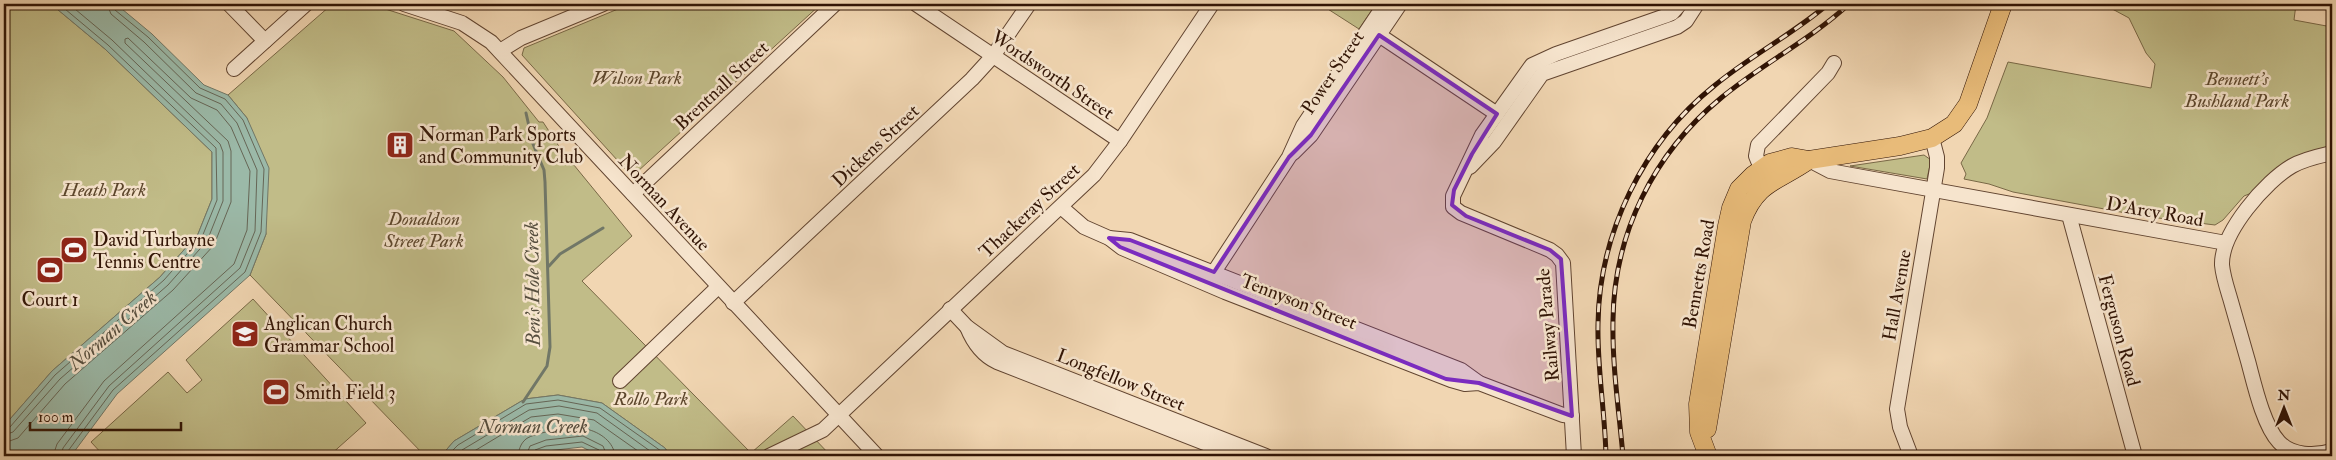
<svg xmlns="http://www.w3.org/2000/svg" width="2336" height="460" font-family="'IM FELL Double Pica',serif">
	<rect width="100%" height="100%" fill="#f1d6b2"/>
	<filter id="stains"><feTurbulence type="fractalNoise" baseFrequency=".004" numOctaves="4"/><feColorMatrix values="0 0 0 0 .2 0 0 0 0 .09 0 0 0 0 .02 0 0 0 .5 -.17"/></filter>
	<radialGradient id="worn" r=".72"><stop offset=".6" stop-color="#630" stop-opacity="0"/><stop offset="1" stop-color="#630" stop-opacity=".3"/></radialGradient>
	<g fill="#c1bc88" stroke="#796846">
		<polygon points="4,4 51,4 105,49 212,152 212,199 198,234 160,277 52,371 4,426"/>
		<polygon points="630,4 821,4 637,172 628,172 522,55 524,48"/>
		<polygon points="1320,4 1376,4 1359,29"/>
		<polygon points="2103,4 2296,4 2294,20 2332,27 2332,146 2299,156 2254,192 2244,196 2223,220 2215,225 2142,216 2013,192 1989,184 1964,179 1966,174 1961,163 1987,118 2008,62 2151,88 2155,64 2146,53 2129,18"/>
		<polygon points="330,6 376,6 454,31 503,77 539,122 543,122 560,148 632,236 582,281 751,453 793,416 831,456 670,456 665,448 602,403 558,395 525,399 454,441 441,456 425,456 250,275 266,234 247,118 228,95"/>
		<polygon points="1924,155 1931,160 1927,179 1850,166"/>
		<polygon points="253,299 366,423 329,456 104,456 91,442 168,372 187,393 202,380 186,360"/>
	</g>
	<g fill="#9bb9a8" stroke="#717767">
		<polygon points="51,4 116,4 152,34 204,85 228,95 247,118 269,168 266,234 250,275 117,394 71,456 4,456 4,426 52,371 160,277 198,234 212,199 212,152 105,49"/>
		<polygon points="558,395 602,403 665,448 670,456 600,456 582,447 547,451 530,456 441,456 454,441 525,399"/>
	</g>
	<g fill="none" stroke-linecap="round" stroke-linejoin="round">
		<g stroke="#666656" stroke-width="1">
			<polyline points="4,429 10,427 55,375 164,280 202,237 217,200 216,148 108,45 59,4"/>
			<polyline points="4,435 13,432 60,379 168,285 207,241 223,201 223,152 220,144 112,40 69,4"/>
			<polyline points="4,443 18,438 65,384 173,290 214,245 231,202 231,151 228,141 125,43 125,39 128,38 191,98 217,110 231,127 250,171 247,230 234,264 104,381 57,444 53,456"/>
			<polyline points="61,456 63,448 109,386 240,268 255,231 257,170 237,123 221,104 196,93 144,42 111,14 107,4"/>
			<polyline points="67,456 68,451 113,390 245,272 261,232 264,169 243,120 225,99 200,88 148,37 115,10 113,4"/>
			<polyline points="447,456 458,445 526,404 558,400 600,408 661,451 664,456"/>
			<polyline points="456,456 462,450 529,410 559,406 597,413 657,456"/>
			<polyline points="466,456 531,417 558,414 594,420 645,456"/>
			<path d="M518,456C519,450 520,444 526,439C535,432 575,426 586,429C600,432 614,442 615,456"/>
			<polyline points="526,456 530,446 546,440 583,436 603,446 607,456"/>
			<polyline points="532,456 535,450 546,446 582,442 599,450 601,456"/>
		</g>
		<g stroke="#717767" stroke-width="3">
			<polyline points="549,266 560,254 603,228"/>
			<polyline points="523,402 547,366 550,347 545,182 544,170 533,144 526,113"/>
		</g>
		<defs>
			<g id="minor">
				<polyline points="229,4 265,41"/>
				<polyline points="404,4 462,23 491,42 877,456"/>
				<polyline points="916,4 1120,141"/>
				<polyline points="1379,35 1497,114"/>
				<polyline points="500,51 521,38 603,4"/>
				<polyline points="234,69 306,4"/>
				<polyline points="1293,153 1311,135 1400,4"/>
				<path d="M2332,153C2319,156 2304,159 2292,166C2266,181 2221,232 2222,265C2223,276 2227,288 2230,298C2236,319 2242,340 2248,361C2254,383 2263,425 2279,442C2292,456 2315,456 2332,451"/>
				<polyline points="1809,160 1830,171 1846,174 2226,243"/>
				<polyline points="1470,167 1494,142 1542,74 1677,27 1686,21 1697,4"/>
				<polyline points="1761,168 1756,156 1758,145 1828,73 1834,63"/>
				<polyline points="633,194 835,4"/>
				<polyline points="1061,207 1084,227 1109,238 1122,248 1225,292 1451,380 1465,384 1479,383 1563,415 1572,416"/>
				<polyline points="2069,215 2135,456"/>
				<polyline points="1109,238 1130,240 1461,370 1479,383"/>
				<polyline points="1214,272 1289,157 1303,126 1385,4"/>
				<polyline points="733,303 972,79 993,56 1029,4"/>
				<polyline points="950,309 967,327 1003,353 1266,456"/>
				<path d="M967,327C973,342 982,355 997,362L1238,456"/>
				<polyline points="620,381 718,287"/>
				<polyline points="769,456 823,430 1094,175 1120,141 1212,4"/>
				<polyline points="1574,456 1563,263 1557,255 1550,250 1461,213 1453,207 1453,196 1482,135 1532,65 1556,54 1665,16 1672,13 1680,4"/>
				<polyline points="1911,456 1900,427 1897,409 1937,168 1937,157 1932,138"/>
			</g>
			<g id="major">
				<path d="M1707,429L1742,221C1757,181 1778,182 1809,160"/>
				<polyline points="1708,456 1699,432 1698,404 1727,226 1731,208 1739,189 1753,175 1770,163 1792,157 1809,160 1900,146 1932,138 1954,124 1968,104 2003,4"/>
			</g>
		</defs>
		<use href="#minor" stroke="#614430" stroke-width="16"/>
		<use href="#major" stroke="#311405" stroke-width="19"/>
		<use href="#minor" stroke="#f6e4cd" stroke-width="14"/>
		<use href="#major" stroke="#e8bb79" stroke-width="18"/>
		<defs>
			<g id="rail">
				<path d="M1606,456C1605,412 1597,368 1598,324C1599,233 1643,143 1714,86C1750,56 1793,34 1828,4"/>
				<path d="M1623,456C1619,411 1612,365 1613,320C1614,233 1654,153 1721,98C1762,64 1810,40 1849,4"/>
			</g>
		</defs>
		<use href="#rail" stroke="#311405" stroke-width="5"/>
		<use href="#rail" stroke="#f6e4cd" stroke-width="3" stroke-dasharray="9" stroke-linecap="butt"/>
	</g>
	<path fill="#7b2cbf" fill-opacity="0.2" stroke="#7b2cbf" stroke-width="4" stroke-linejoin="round" d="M1379,35L1497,114L1472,154L1454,190L1452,205L1466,216L1550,250L1561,259L1572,416L1479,383L1446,379L1120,247L1109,238L1130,240L1214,272L1289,157L1311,135Z"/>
	<defs>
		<symbol id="building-square" viewBox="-11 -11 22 22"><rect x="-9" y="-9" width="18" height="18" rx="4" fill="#8f2418" stroke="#f6e4cd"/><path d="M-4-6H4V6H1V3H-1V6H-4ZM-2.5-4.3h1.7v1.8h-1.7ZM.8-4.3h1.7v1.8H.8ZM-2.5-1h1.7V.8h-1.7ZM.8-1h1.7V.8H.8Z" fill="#fff"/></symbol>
		<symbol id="stadium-square" viewBox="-11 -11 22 22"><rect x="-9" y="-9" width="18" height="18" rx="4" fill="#8f2418" stroke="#f6e4cd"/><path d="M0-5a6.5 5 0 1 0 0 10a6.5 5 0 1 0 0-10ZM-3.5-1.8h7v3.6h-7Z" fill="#fff"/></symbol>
		<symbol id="school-square" viewBox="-11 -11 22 22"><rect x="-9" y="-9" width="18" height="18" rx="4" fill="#8f2418" stroke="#f6e4cd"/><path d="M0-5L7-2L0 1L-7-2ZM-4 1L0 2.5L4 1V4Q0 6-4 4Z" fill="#fff"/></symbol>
	</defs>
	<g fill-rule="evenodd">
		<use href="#building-square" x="384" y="129" width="32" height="32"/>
		<use href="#stadium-square" x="58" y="234" width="32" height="32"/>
		<use href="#stadium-square" x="34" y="254" width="32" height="32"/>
		<use href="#school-square" x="229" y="318" width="32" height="32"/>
		<use href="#stadium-square" x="260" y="376" width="32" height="32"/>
	</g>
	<g text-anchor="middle" stroke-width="5" stroke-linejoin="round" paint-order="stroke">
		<g font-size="19" fill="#311405" stroke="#f6e4cd">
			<text transform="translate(1332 72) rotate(-56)" y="7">Power Street</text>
			<text transform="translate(1053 74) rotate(34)" y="7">Wordsworth Street</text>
			<text transform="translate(721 85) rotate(-43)" y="7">Brentnall Street</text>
			<text transform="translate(875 145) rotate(-43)" y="7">Dickens Street</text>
			<text transform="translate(665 202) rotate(47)" y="7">Norman Avenue</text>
			<text transform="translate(1029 210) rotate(-43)" y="7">Thackeray Street</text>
			<text transform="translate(2155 211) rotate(10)" y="7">D'Arcy Road</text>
			<text transform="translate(1698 274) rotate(-80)" y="7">Bennetts Road</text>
			<text transform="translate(1896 295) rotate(-80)" y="7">Hall Avenue</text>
			<text transform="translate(1299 301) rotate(21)" y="7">Tennyson Street</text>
			<text transform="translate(1547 325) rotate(-95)" y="7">Railway Parade</text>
			<text transform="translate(2120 330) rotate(75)" y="7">Ferguson Road</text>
			<text transform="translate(1121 379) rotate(22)" y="7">Longfellow Street</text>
		</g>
		<g font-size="19" font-style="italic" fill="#5c462c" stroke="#f6e4cd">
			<text x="637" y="84">Wilson Park</text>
			<text x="2237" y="85">Bennett's<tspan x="2237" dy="22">Bushland Park</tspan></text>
			<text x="104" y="196">Heath Park</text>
			<text x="424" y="225">Donaldson<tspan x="424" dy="22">Street Park</tspan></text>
			<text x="651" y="405">Rollo Park</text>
		</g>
		<g font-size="19" fill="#311405" stroke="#f6e4cd" text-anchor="start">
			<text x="419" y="141">Norman Park Sports<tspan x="419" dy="22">and Community Club</tspan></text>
			<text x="93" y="246">David Turbayne<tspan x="93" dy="22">Tennis Centre</tspan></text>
			<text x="50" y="306" text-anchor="middle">Court 1</text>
			<text x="264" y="330">Anglican Church<tspan x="264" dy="22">Grammar School</tspan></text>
			<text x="295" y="399">Smith Field 3</text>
		</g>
		<g font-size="20" font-style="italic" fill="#564e3e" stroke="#f6e4cd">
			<text transform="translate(532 284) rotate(-91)" y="7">Ben's Hole Creek</text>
			<text transform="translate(112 330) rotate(-41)" y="7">Norman Creek</text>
			<text x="533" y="433">Norman Creek</text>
		</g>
	</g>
	<rect width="2336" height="460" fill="none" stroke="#f1d6b2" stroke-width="20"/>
	<rect x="5" y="5" width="2326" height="450" fill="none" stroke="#311405" stroke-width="2.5"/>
	<rect x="10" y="10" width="2316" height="440" fill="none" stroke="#311405"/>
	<g transform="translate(2284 408)" stroke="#f6e4cd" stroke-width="4" paint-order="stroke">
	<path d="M0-4L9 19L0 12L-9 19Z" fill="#311405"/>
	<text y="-8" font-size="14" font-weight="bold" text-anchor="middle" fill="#311405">N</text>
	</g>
	<path d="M30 422v8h151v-8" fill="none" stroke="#311405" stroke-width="2.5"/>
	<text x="38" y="422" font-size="15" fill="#311405" stroke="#f6e4cd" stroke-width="4" paint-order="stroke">100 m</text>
	<rect width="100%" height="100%" filter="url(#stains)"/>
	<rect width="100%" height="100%" fill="url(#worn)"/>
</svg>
